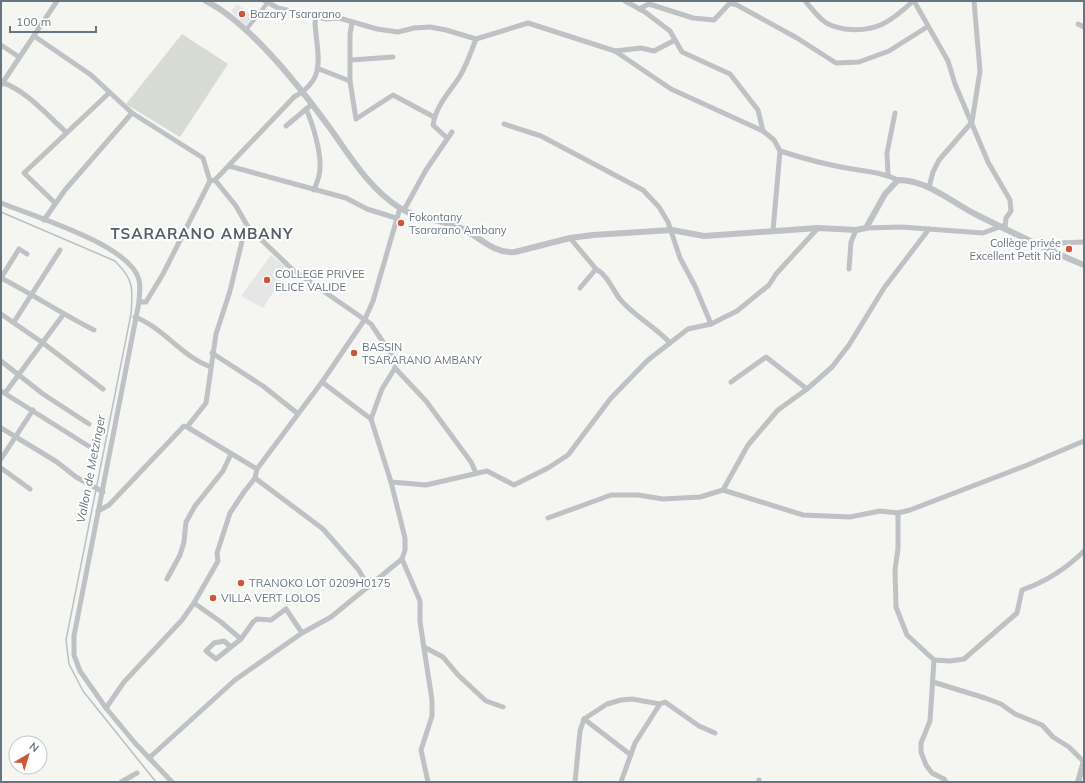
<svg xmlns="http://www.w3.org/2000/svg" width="1085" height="783" font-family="Mulish,sans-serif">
	<rect width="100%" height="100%" fill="#f5f5f2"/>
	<g fill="#e5e6e5">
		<polygon points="237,4 254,17 247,26 231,11"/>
		<polygon points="271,255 288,269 263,308 241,296"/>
	</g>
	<polygon fill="#d7dbd3" points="182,34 228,64 180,137 126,104"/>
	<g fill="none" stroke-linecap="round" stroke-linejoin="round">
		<path stroke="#b8c1c5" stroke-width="1.5" d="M1,212L115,261C134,280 133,288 131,314L66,640L69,664L83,691L156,782"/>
		<polyline stroke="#bec2c5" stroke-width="4" points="246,30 269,1"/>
		<g stroke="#bec2c5" stroke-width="5">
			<polyline points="265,1 278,8 326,19 339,18 377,29 398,32 414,28 430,27 446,30 476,39 528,23 615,51 671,89 763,131 774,140 780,151 773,231"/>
			<polyline points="625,1 645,12 670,31 682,52 730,74 758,110 763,131"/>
			<polyline points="914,1 948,61 955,84 988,162 1010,200 1011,211 1006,218 1005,228"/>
			<path d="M806,2C812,9 818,17 825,22C830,26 839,28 845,29C876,33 892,21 913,1"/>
			<polyline points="639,9 649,4 693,18 714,20 730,3 737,5 797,38 836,63 859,62 889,51 927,27"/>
			<polyline points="352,23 350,34 350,81 356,119 393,95 434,117"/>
			<polyline points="1078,24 1084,27"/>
			<path d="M34,36L91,75L132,113L203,158L210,181L215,180L294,97C328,78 317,56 315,23L316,17"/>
			<polyline points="1,45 19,57"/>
			<polyline points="615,51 641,48 654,51 675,40"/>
			<polyline points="351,60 393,57"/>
			<polyline points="319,69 350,81"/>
			<path d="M1,82C26,90 47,115 66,132"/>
			<polyline points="1,85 57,1"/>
			<path d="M306,109C313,124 321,152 320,168C320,176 317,183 314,190"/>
			<polyline points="504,124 541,136 643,190 659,207 668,222 680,258 695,286 711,324"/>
			<polyline points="286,126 311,105"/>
			<path d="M447,138L433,125C436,105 450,92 460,76C467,64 471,52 476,39"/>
			<path d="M780,151C802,158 824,164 846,168C864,171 881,172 898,180"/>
			<polyline points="229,166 346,198 367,209 396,218"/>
			<polyline points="888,175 887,153 895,113"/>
			<polyline points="929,187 933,172 939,160 972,122 980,71 974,1"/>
			<path d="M1,203C33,216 131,245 139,280C141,287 139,295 139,302L74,636V655L80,671L106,708L135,743L172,782"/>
			<polyline points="55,203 24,173 109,93"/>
			<polyline points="404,210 426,170 452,132"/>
			<polyline points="44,220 65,190 132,113"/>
			<polyline points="248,227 293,270 371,324 389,351 394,359 395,368 426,401 471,462 476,473"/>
			<polyline points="866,228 901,227 983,233 1002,226"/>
			<path d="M570,238L596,269C607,275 612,288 619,298C633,316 655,326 670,343"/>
			<polyline points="1051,250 1058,243 1084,242"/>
			<polyline points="849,269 851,242 856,230"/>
			<path d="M1,278C32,294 62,314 94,330"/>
			<polyline points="1,278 19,249 27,254"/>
			<polyline points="580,288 596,269"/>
			<polyline points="139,302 146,302 163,274 210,181"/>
			<polyline points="1,314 43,343 103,389"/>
			<path d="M135,317C164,328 182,357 211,367"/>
			<polyline points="14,322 60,250"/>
			<polyline points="212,353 263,386 297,413"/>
			<polyline points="1,361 43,394 89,424"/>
			<polyline points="731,382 766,357 807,389"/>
			<polyline points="1,391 90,447"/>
			<polyline points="5,393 63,315"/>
			<polyline points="371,419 382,389 395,368"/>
			<polyline points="187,427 257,469"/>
			<polyline points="1,428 57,462 76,477 103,492"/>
			<polyline points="1,459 33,410"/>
			<polyline points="1,468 30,489"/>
			<polyline points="255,478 323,529 358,569 369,587"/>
			<polyline points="391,482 426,485 487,471 514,485 548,468 568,455 611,398 648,360 688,329 711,324 737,311 769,285 776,274 818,228"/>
			<polyline points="723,490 748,445 778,410 807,389 832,367 849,345 884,288 929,229"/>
			<polyline points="98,511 109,505 184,426 187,427 206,403 216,334 230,291 243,237 248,227 236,206 215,180"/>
			<polyline points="898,513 898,549 895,570 896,607 907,635 934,660 930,721 921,743 921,752 926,765 932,773 944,779 946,782"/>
			<polyline points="548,518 611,495 638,495 663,499 700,497 723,490 803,515 850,517 880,511 898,513 910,510 1025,466 1084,441"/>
			<polyline points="402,559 420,601 420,622 432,700 432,716 421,750 428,782"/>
			<polyline points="167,579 180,555 184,542 186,522 195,506 223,471 231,454"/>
			<polyline points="194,603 221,622 241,639"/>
			<polyline points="231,647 224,641 214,643 206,651 216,659 241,639 253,622 257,619 271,620 286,609 302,633"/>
			<polyline points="424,647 443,657 458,675 486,701 503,707"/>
			<path d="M934,660L950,661L964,659L1017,613L1022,590C1045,582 1067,568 1084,551"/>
			<polyline points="933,682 985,698 1001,704 1015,714 1042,725 1053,737 1069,747 1084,762"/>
			<polyline points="106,708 124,682 182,620 194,603 218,561 217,553 230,513 244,492 255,478 257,469 322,382 365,319 373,301 400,208"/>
			<polyline points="584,719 631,755"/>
			<polyline points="149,758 235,680 302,633 331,617 402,559 405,550 405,538 391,482 371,419 322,382"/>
			<polyline points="121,782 137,773"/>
			<polyline points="575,782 580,731 584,719 607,704 621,700 632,699 660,704 665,702 699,726 715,733"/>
			<polyline points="621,782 635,743 660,704"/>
			<polyline points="758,782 759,780"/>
		</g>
		<g stroke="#bec2c5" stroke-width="6">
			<path d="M206,1C250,23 303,91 332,131C351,158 371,190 400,208C418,220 441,219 461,228C479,236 493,254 515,252L570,238L593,235L672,230L704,236L818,228L856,230L866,228L885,194L898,180C927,180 950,201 975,214C1011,232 1047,250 1084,265"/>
			<polyline points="1078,782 1084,761"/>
		</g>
	</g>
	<g fill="#cd5639" stroke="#fff" stroke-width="1.5">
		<circle cx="242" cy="14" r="4"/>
		<circle cx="401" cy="223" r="4"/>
		<circle cx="1069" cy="249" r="4"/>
		<circle cx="267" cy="280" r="4"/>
		<circle cx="354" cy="353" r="4"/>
		<circle cx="241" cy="583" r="4"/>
		<circle cx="213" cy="598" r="4"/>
	</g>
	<g text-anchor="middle" stroke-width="4" stroke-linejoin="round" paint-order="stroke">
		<g font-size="11" fill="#67757f" stroke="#fff" text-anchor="start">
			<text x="250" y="18">Bazary Tsararano</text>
			<text x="409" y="221">Fokontany<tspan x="409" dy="13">Tsararano Ambany</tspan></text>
			<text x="1061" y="247" text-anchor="end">Collège privée<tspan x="1061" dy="13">Excellent Petit Nid</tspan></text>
			<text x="275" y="278">COLLEGE PRIVEE<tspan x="275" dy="13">ELICE VALIDE</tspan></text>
			<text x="362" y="351">BASSIN<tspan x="362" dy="13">TSARARANO AMBANY</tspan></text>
			<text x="249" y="587">TRANOKO LOT 0209H0175</text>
			<text x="221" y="602">VILLA VERT LOLOS</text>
		</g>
		<g font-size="12" font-style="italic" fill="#63767c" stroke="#fff">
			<text transform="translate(91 469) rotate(-79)" y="4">Vallon de Metzinger</text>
		</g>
		<g font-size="15" font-weight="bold" letter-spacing="1" fill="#545e65" stroke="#fff">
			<text x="202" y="239">TSARARANO AMBANY</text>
		</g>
	</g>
	<rect width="1085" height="783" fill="none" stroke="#67757f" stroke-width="4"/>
	<g transform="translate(28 755) rotate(38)"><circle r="19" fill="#ffffff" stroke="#c2c8cc"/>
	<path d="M0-3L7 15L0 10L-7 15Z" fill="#cd5639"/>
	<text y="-6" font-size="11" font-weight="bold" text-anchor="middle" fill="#67757f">N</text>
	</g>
	<path d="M10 26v6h86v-6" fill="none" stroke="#67757f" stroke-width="2"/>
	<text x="16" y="26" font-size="12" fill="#67757f" stroke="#ffffff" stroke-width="3" paint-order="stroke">100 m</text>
</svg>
